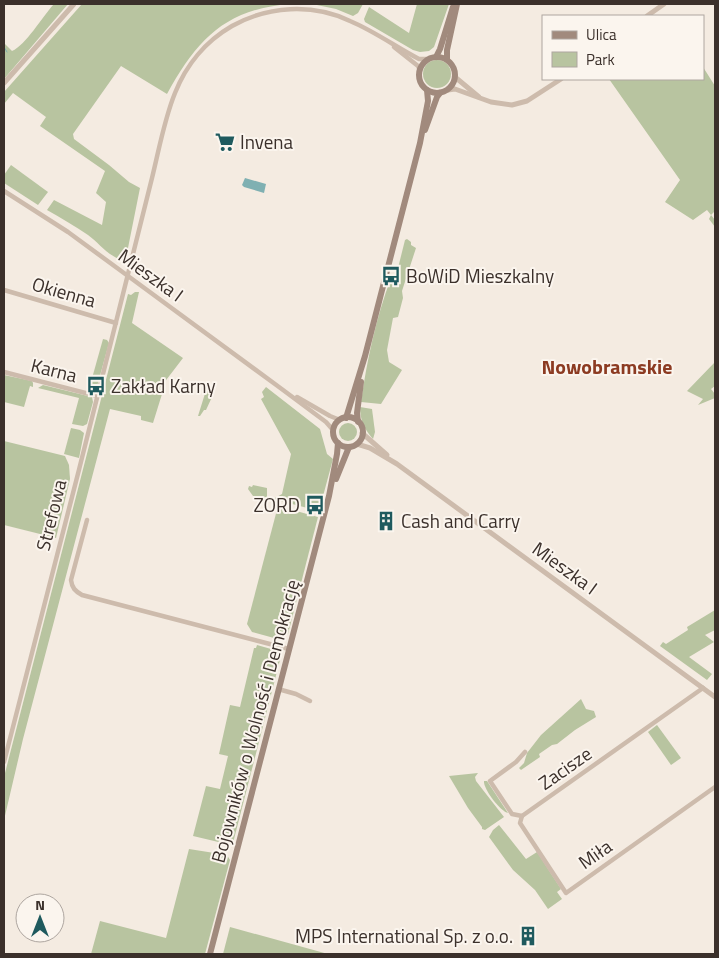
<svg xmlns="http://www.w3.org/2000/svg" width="719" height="958" font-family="'Titillium Web',sans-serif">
	<rect width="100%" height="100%" fill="#f4ebe1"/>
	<g fill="#b8c4a0">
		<path d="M54,4H68L4,79V43L12,51C26,45 42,17 54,4Z"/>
		<path d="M82,4H290C225,9 197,40 167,94L121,66L73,134L74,139L109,165L129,182L140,188L126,258L122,260C108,256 99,243 88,235C75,226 61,218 47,210L54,200L102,225L106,202L96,193L105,171L40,126L46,117L13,93L4,104V92Z"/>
		<polygon points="312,4 363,4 358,13 353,16 336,9"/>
		<polygon points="417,4 449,4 434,47 429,51 420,52 413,50 365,22 364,19 369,7 409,33"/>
		<circle cx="437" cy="74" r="14"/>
		<polygon points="703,67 715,86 715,211 711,215 715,220 715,227 709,219 711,215 707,210 693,220 665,202 680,180 609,79 703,79"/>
		<polygon points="11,165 48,192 38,205 4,183 4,175"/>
		<path d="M407,239L411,242V245L416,248L402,291L403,298L398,317L393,318L387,350L389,362L402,370L381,404L361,402C367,360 376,318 391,278L395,280L405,240Z"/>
		<polygon points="135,292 139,292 132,323 183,358 160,388 162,394 153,423 141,420 141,416 110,409 23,739 4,820 4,777 128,294 131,295"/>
		<polygon points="103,339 107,340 109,343 96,390 95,393 91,393 89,389"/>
		<polygon points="715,362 715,386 711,389 715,394 715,398 698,405 703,399 687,391"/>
		<polygon points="4,375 32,381 33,383 33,387 30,386 24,407 4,402"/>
		<polygon points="208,384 210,386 212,397 206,410 204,410 200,416 198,416"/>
		<polygon points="43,385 92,397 93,402 87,424 83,426 72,424 79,398 38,388"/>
		<polygon points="266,387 320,429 327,454 333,459 319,511 273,499 282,494 291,454 261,399 264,397 262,392"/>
		<path d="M360,407L372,409L375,432L373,439C364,429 360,420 360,407Z"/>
		<circle cx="348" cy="432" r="9"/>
		<polygon points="71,428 80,430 84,433 79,458 64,454"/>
		<polygon points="4,441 65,456 69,465 70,479 56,538 4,525"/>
		<polygon points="253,485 267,488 267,498 253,496 248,489 249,486 252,487"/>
		<polygon points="278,506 318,517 288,634 274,638 252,632 247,624"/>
		<polygon points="715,610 715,630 705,635 714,642 689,657 712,674 707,680 660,646 663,642 666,644 688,630 687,627"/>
		<polygon points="257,645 278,651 281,656 233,843 231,845 193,836 206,786 220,789 228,756 219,754 230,705 240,707 254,648 256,648"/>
		<polygon points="581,699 586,709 594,711 596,717 575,730 557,744 552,745 539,754 540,757 521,770 519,768 524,763 527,753 541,735"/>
		<polygon points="657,725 681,758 671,765 648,732"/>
		<polygon points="478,773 475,777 476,781 504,817 485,830 482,829 482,827 468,808 449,776"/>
		<path d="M484,781H487L508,813C501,812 483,789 484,781Z"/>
		<polygon points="499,825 526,859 537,852 561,889 557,892 562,899 548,909 535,890 513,870 489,837 493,830"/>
		<polygon points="189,849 227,855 230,860 205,954 91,954 100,921 166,938"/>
		<polygon points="230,927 328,954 223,954"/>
	</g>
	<polygon fill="#7fb0b2" points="245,178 266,184 264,193 244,187 242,185"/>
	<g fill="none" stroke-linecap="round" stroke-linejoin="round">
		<polyline stroke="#7fb0b2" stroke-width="1" points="4,47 7,52"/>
		<g stroke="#cdbbac" stroke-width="4.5">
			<polyline points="394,47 418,66 420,71"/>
			<polyline points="4,191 68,232 128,276 279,387 326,422 333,430"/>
			<polyline points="4,290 116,323"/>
			<polyline points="4,372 97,396"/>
			<polyline points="297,397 330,416 340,420"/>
			<path d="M87,520L71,580C72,588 75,591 82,595L289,649"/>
			<polyline points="278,689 296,694 310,701"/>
			<polyline points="525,752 516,762 490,781 512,814 522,816 703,688"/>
			<path d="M4,762C41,616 80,469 116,322C128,274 140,226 152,178C159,150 164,120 175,93C186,65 206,41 232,26C268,6 312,3 350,21C374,31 396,47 419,59H427"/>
			<polyline points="522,816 520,823 566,893 715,787"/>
		</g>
		<g stroke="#cdbbac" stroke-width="5">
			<polyline points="647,16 664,4"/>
			<polyline points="455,77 479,97"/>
			<polyline points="4,83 74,4"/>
			<polyline points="448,90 455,89 491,102 512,105 527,101 561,79"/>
			<polyline points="362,433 387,455"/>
			<polyline points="357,444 370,448 397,464 715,697"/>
		</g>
		<g stroke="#a18a7d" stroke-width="6">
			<circle cx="437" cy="75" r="18"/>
			<polyline points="436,57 440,49 453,7"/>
			<polyline points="447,59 447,50 457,4"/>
			<polyline points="425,130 437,97 440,93"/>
			<circle cx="348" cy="432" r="15"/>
			<polyline points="346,418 365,356 420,143 428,101 427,90"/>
			<polyline points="358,422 357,413 361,382"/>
			<polyline points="336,479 349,447"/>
			<polyline points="210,954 329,496 337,454 338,443"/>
		</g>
	</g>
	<defs>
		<symbol id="supermarket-bare" viewBox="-9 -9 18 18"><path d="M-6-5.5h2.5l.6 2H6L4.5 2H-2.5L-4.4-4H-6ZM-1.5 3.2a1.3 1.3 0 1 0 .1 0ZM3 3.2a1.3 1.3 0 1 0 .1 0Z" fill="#1f5a5e" stroke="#fbf5ee" stroke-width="2.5" paint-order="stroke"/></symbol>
		<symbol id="bus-bare" viewBox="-9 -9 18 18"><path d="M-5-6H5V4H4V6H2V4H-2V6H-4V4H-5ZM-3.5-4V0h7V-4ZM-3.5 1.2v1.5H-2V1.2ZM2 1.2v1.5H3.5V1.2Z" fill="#1f5a5e" stroke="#fbf5ee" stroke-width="2.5" paint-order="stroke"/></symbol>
		<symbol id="building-bare" viewBox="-9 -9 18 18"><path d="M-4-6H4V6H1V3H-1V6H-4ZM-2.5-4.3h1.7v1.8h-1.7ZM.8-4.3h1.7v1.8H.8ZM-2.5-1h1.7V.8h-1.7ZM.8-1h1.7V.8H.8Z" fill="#1f5a5e" stroke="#fbf5ee" stroke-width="2.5" paint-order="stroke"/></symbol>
	</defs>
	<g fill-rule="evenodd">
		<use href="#supermarket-bare" x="211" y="128" width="28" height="28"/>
		<use href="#bus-bare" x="377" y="262" width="28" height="28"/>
		<use href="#bus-bare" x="82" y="372" width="28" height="28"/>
		<use href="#bus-bare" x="301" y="491" width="28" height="28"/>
		<use href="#building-bare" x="372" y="507" width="28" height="28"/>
		<use href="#building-bare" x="514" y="922" width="28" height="28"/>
	</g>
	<g text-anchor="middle" stroke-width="4" stroke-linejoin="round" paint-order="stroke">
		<g font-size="19" fill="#3b302b" stroke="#fbf5ee" text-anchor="start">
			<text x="240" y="149">Invena</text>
			<text x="406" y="283">BoWiD Mieszkalny</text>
			<text x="111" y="393">Zakład Karny</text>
			<text x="300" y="512" text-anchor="end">ZORD</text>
			<text x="401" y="528">Cash and Carry</text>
			<text x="513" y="943" text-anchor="end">MPS International Sp. z o.o.</text>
		</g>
		<g font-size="19" fill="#3b302b" stroke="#fbf5ee">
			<text transform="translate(151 275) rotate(36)" y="7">Mieszka I</text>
			<text transform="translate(64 292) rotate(16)" y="7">Okienna</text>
			<text transform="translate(54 370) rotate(14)" y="7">Karna</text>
			<text transform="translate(51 515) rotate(-76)" y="7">Strefowa</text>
			<text transform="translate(565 568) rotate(36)" y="7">Mieszka I</text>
			<text transform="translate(255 721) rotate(-75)" y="7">Bojowników o Wolność i Demokrację</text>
			<text transform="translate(565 768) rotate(-35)" y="7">Zacisze</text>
			<text transform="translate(595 854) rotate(-35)" y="7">Miła</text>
		</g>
		<g font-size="20" font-weight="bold" fill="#8c3b22" stroke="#fbf5ee">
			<text x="607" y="374">Nowobramskie</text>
		</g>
	</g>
	<rect width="719" height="958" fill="none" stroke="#3b302b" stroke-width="10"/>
	<rect x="542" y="15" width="162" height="65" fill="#fbf5ee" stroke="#aea6a0"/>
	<rect x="552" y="31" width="25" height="8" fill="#a18a7d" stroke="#aea6a0"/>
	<text x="586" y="40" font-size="15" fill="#3b302b">Ulica</text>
	<rect x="552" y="52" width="25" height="15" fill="#b8c4a0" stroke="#aea6a0"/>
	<text x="586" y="65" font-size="15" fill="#3b302b">Park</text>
	<g transform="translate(40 918)"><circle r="24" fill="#fbf5ee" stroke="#aea6a0"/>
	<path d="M0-4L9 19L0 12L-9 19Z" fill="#1f5a5e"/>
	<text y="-8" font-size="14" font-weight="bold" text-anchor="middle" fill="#3b302b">N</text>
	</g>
</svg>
